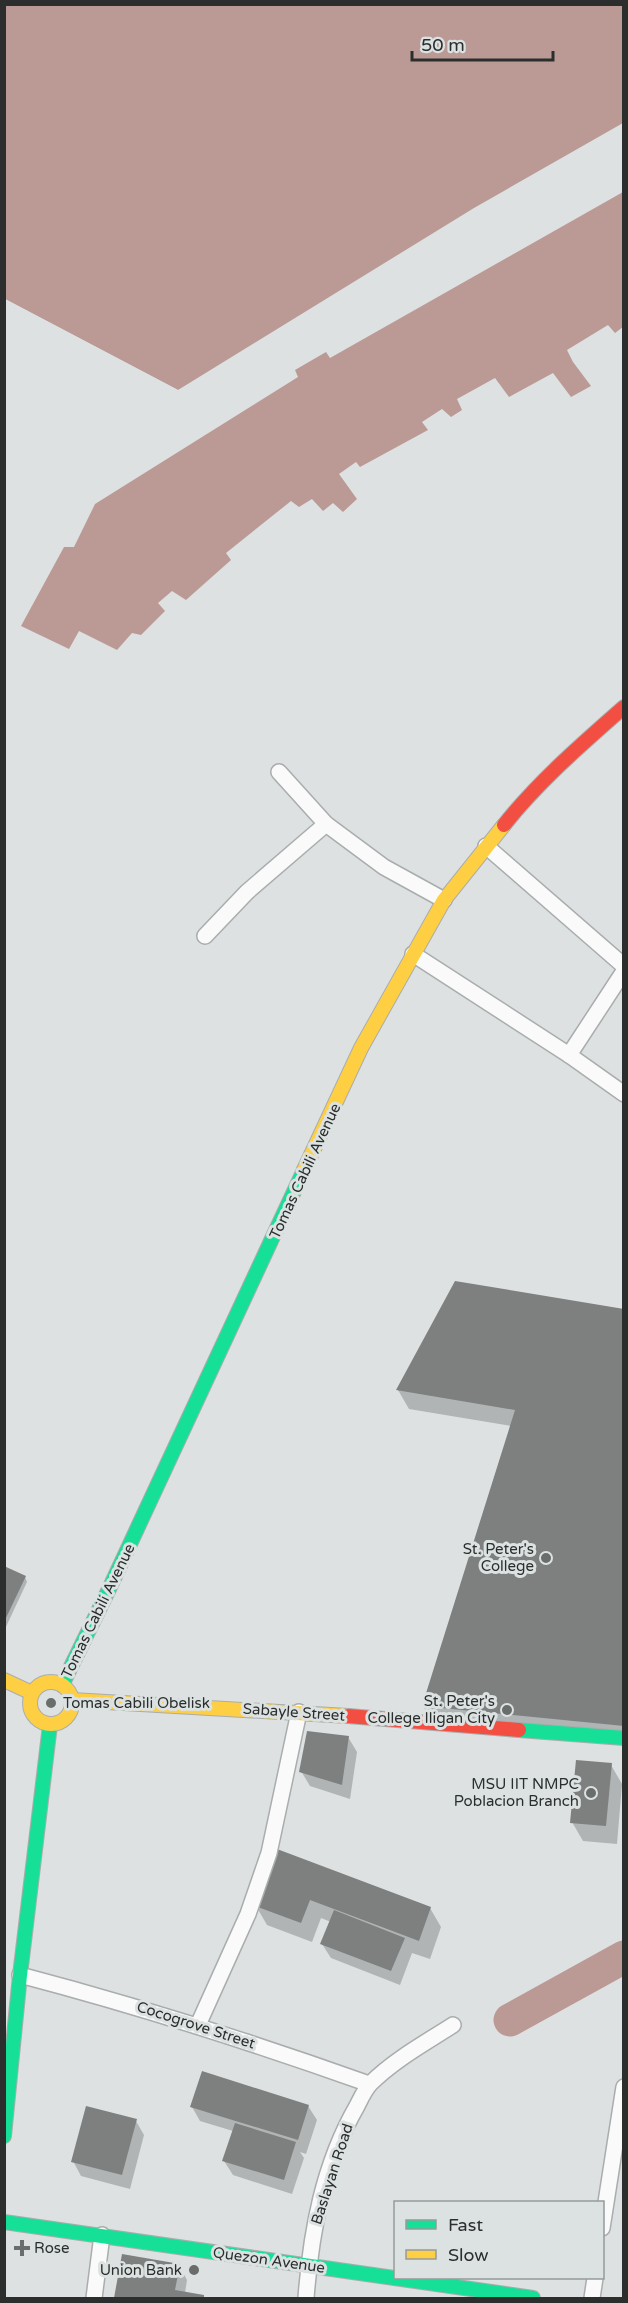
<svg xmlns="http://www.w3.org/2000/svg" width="628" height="2303" font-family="'Varela Round',sans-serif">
	<rect width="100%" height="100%" fill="#dde1e1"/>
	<g fill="#bb9a95">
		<polygon points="4,5 623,5 623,123 474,208 178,390 5,299"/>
		<polygon points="623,192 623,327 615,333 608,325 567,350 573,362 591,386 571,397 553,373 509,397 495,378 457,399 462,410 451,417 442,409 422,422 428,430 360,467 356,462 339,474 357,499 343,512 333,503 323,511 312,499 299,507 291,501 226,553 231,560 186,600 172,591 158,603 165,611 141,635 132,633 117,650 79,631 69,649 21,626 64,547 74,547 95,504 298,377 295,370 326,352 330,358"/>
	</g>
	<polygon fill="#dde1e1" points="5,299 178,390 175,392 4,303"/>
	<g fill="#0003">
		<polygon points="456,1283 624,1310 624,1743 434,1725 423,1706 511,1426 409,1409 398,1390"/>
		<polygon points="4,1568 25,1577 27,1582 4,1631"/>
		<polygon points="348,1737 357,1752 350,1799 310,1786 301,1771"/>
		<polygon points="611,1765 622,1784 617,1844 583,1841 572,1822"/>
		<polygon points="277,1851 430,1908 441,1927 430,1959 412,1953 400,1985 331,1958 322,1944 331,1922 321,1918 312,1942 267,1925 256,1906"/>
		<polygon points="308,2106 317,2120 306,2154 300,2152 304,2158 292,2194 233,2175 224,2161 233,2131 200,2121 192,2107"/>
		<polygon points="136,2121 144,2135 130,2189 81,2176 73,2161"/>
		<polygon points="123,2256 179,2265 187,2280 185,2293 204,2298 116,2298"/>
	</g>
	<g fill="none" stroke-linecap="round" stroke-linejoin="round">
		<polyline stroke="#bb9a95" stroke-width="33" points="510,2020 624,1957"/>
	</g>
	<g fill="#7e8080">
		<polygon points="455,1281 624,1309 624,1726 422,1706 515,1410 396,1390"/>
		<polygon points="4,1566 26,1576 4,1622"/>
		<polygon points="307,1731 349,1736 342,1785 299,1772"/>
		<polygon points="576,1760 612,1763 606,1826 570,1823"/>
		<polygon points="277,1849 431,1907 419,1941 310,1900 301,1923 255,1906"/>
		<polygon points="334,1910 405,1938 391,1971 320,1944"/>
		<polygon points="202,2071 309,2105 298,2140 190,2107"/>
		<polygon points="86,2106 137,2119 122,2175 71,2162"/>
		<polygon points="235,2123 296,2142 284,2180 222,2161"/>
		<polygon points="122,2254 180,2264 175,2290 204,2295 204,2298 114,2298"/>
	</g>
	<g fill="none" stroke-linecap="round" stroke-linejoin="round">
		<defs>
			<g id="street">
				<polyline points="279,772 326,824 384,867 444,900"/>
				<polyline points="486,846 624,966"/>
				<polyline points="205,936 247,892 326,824"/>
				<polyline points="413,954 569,1055 624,1094"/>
				<polyline points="569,1055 624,971"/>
				<path d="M20,1975C138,2006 254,2043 369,2084"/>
				<polyline points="198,2025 248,1914 269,1853 299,1712"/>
				<polyline points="602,2228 624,2087"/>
				<polyline points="94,2298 102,2235"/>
				<path d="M306,2298C311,2232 323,2165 357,2106C361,2098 365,2089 371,2083C394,2060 425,2043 453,2025"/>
				<polyline points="592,2298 595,2278"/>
			</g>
			<g id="fast">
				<polyline points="62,1685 110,1587 304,1170"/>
				<polyline points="519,1730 624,1738"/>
				<polyline points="4,2136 20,1975 50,1725"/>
				<polyline points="4,2222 533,2298"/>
			</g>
			<g id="slow">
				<polyline points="304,1170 361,1048 444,900 504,825"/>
				<polyline points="4,1680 32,1693"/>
				<circle cx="51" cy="1703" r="21"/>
				<polyline points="72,1700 348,1716"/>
			</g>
			<g id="jam">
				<path d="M504,825C539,781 582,744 624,707"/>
				<polyline points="348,1716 519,1730"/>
			</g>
		</defs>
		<use href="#street" stroke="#aaadad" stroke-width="18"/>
		<use href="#fast" stroke="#aaadad" stroke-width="16"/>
		<use href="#slow" stroke="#aaadad" stroke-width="16"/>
		<use href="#jam" stroke="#aaadad" stroke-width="16"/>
		<use href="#street" stroke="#fafafa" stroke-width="15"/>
		<use href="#fast" stroke="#16e098" stroke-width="14"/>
		<use href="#slow" stroke="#ffcf43" stroke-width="14"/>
		<use href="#jam" stroke="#f24e42" stroke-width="14"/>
	</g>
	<g fill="#696d6c" stroke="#dce2e2" stroke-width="2">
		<circle cx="546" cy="1558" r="6"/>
		<circle cx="51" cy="1703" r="6"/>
		<circle cx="507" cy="1710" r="6"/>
		<circle cx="591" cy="1793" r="6"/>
		<path d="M19 2239h6v6h6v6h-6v6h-6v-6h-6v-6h6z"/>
		<circle cx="194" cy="2270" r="6"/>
	</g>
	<g text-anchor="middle" stroke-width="6" stroke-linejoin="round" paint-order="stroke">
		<g font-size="15" fill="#2b2e2d" stroke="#dce2e2">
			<text transform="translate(305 1171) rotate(-65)" y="5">Tomas Cabili Avenue</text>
			<text transform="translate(98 1611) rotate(-64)" y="5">Tomas Cabili Avenue</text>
			<text transform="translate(294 1712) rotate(4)" y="5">Sabayle Street</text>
			<text transform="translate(196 2025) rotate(18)" y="5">Cocogrove Street</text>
			<text transform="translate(332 2174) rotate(-72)" y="5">Baslayan Road</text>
			<text transform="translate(269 2260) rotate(8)" y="5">Quezon Avenue</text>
		</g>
		<g font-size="15" fill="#2b2e2d" stroke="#dce2e2" text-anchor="end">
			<text x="534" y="1554">St. Peter's<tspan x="534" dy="17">College</tspan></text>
			<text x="495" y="1706">St. Peter's<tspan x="495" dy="17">College Iligan City</tspan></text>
			<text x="63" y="1708" text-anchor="start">Tomas Cabili Obelisk</text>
			<text x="579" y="1789">MSU IIT NMPC<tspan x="579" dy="17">Poblacion Branch</tspan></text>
			<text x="34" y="2253" text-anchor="start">Rose</text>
			<text x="182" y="2275">Union Bank</text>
		</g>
	</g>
	<rect width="628" height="2303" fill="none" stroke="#2b2e2d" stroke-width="12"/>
	<rect x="394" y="2201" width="210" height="78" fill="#dce2e2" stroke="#959a9a" stroke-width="1.5"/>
	<rect x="406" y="2220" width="30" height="9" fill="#16e098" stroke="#959a9a" stroke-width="1.5"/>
	<text x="448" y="2231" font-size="18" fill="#2b2e2d">Fast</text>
	<rect x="406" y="2250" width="30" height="9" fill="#ffcf43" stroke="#959a9a" stroke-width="1.5"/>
	<text x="448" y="2261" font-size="18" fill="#2b2e2d">Slow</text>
	<path d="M412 51v9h141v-9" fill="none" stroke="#2b2e2d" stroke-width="3"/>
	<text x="421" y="51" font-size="18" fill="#2b2e2d" stroke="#dce2e2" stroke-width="4.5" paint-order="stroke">50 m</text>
</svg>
